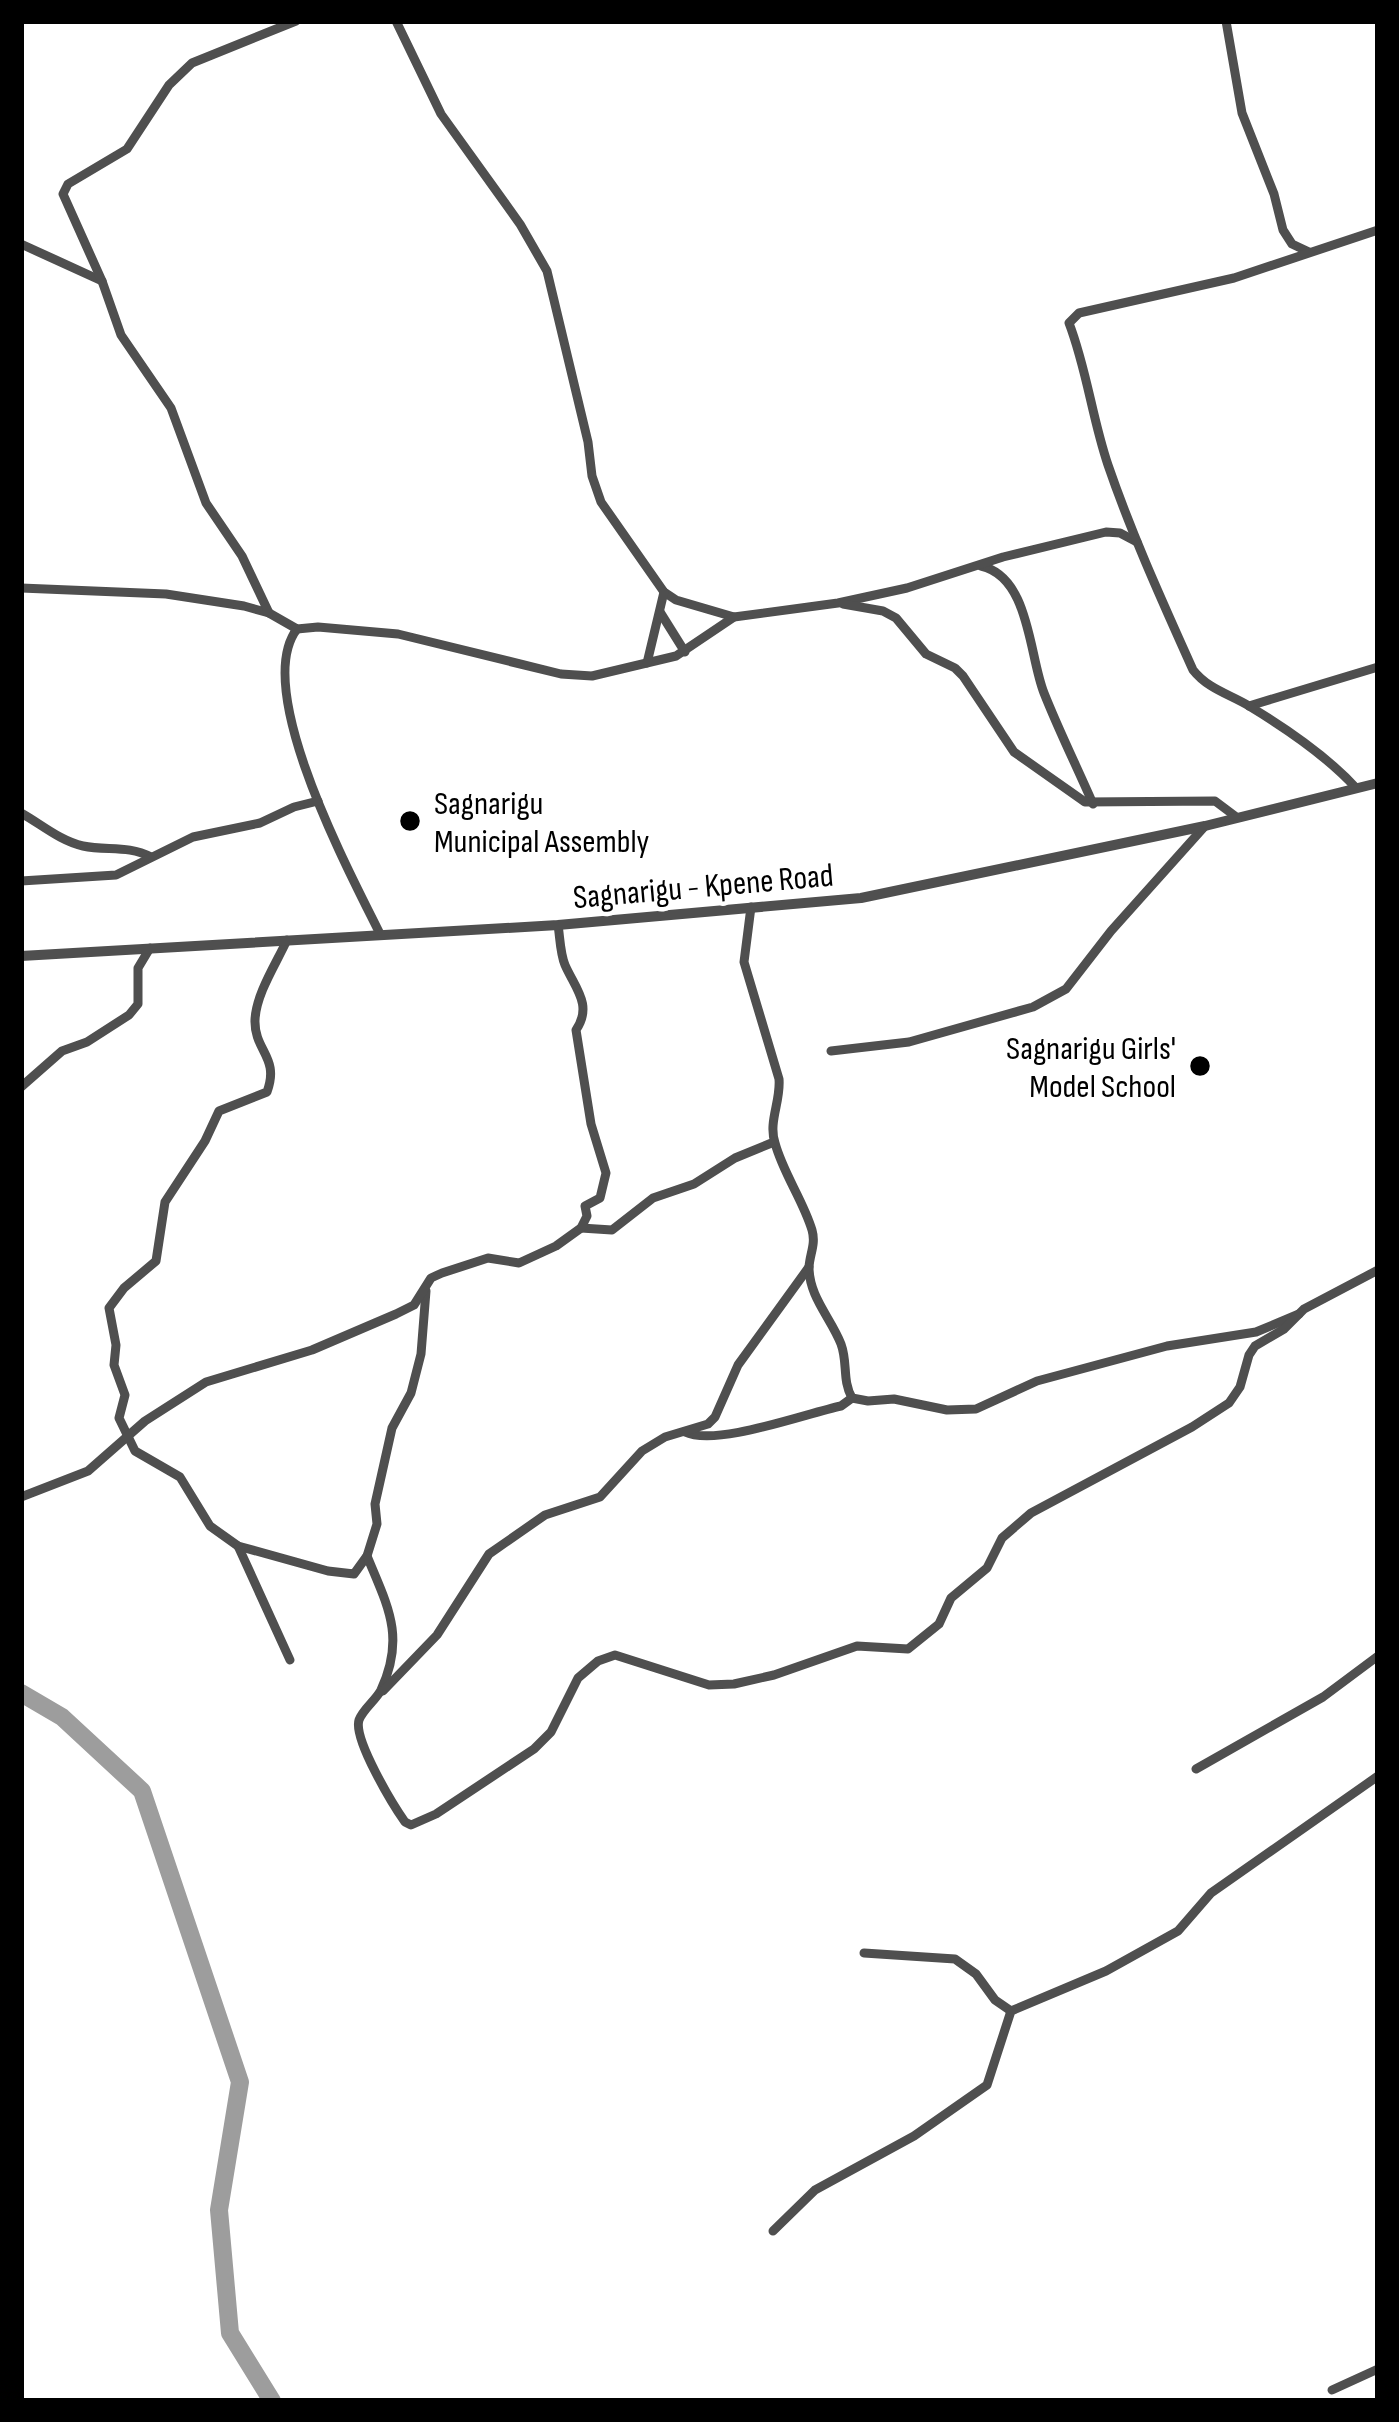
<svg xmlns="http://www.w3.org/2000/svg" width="1399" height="2422" font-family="'Sofia Sans Condensed',sans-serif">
	<rect width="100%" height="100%" fill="#fff"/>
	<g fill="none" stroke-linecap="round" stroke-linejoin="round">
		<polyline stroke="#9d9d9d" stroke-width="18" points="21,1693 62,1717 142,1791 240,2082 219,2210 230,2333 272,2401"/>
		<g stroke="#4f4f4f" stroke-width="9">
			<polyline points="396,21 441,114 520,224 547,271 588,442 592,476 601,502 664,592 676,600 734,617"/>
			<polyline points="1226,21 1242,113 1274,194 1283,230 1292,244 1309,252"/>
			<polyline points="21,244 102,281"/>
			<path d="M981,566C1030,577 1029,656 1044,693C1059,731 1077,767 1093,804"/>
			<polyline points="21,588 166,594 244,606 269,613 297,629 318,627 398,634 561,674 592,676 676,656 734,617 838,603 907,588 1003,557 1106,532 1120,533 1137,542"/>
			<polyline points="843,604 883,611 896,618 926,654 955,668 963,676 1014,752 1085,802 1215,801 1235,816"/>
			<polyline points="660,612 685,652"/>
			<polyline points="269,613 242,556 206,503 171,408 121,335 102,281 63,194 68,184 127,149 169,85 192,63 296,21"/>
			<path d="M297,629C251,689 350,873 380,934"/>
			<polyline points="647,663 664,592"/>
			<polyline points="1249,706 1378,667"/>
			<path d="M1356,788C1327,756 1287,729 1249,706C1229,694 1208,689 1193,670C1163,603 1132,535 1108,465C1092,418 1087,370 1069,323L1079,313L1234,278L1378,230"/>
			<path d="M21,813C41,824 60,841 83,846C107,851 128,845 151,857"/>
			<polyline points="21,881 116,875 193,837 260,823 294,807 318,801"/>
			<path d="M751,907L744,962L779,1079C781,1101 768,1122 775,1143C783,1173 803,1200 812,1230C816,1244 810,1253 809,1267C809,1297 831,1318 841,1344C848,1363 842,1380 852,1398L868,1401L894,1399L947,1410L976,1409L1037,1381L1167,1346L1256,1332L1299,1314"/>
			<path d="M287,940C276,964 256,994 255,1020C254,1051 280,1057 267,1092L219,1111L205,1141L165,1202L156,1261L124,1288L109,1308L116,1345L114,1365L125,1395L119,1418L135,1451L180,1477L210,1526L238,1546L328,1571L354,1574L367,1556L377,1524L375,1504L392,1428L411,1393L421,1354L426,1291"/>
			<polyline points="831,1051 909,1042 1033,1007 1066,989 1111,931 1205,826"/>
			<polyline points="21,1087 62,1051 87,1042 129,1015 138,1004 138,968 150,948"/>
			<polyline points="581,1228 612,1230 653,1198 694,1184 735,1158 774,1142"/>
			<path d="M685,1432C716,1447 804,1414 841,1406L852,1398"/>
			<path d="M21,1497L88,1471L145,1421L206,1382L312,1350L396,1314L414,1305L431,1278L442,1273L488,1258L519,1263L556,1246L581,1228L587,1216L585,1206L600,1198L606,1173L591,1124L576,1030C593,1005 575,988 565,965C560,953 560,937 558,925"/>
			<polyline points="238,1546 290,1660"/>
			<path d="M367,1556C387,1605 406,1636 381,1690C376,1700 363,1709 359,1720C353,1739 393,1805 405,1822L411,1825L436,1814L534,1749L551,1732L578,1678L598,1661L615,1655L709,1685L734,1684L774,1675L857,1646L908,1649L939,1624L951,1598L987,1568L1002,1538L1031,1513L1192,1427L1229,1403L1240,1387L1249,1355L1255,1346L1284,1329L1304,1309L1378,1270"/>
			<polyline points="383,1691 437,1635 489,1554 545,1515 600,1497 642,1451 665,1437 708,1424 715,1417 738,1365 809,1267"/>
			<polyline points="1196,1769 1323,1697 1378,1656"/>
			<polyline points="864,1953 955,1959 976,1974 995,2000 1011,2011"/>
			<polyline points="773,2231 815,2190 914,2136 987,2085 1011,2011 1106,1971 1178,1931 1211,1893 1378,1776"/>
			<polyline points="1332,2390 1378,2369"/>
		</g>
		<polyline stroke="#4f4f4f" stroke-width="10" points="21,956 558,925 861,898 1205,826 1378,783"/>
	</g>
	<g fill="#000" stroke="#fff" stroke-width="4.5">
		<circle cx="410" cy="821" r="12"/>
		<circle cx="1200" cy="1066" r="12"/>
	</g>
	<g text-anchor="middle" stroke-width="9" stroke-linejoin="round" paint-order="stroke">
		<g font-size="33" fill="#000" stroke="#fff" text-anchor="start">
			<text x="434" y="814">Sagnarigu<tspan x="434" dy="38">Municipal Assembly</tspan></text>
			<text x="1176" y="1059" text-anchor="end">Sagnarigu Girls'<tspan x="1176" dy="38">Model School</tspan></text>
		</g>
		<g font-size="33" fill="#000" stroke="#fff">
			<text transform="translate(703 885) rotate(-5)" y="12">Sagnarigu - Kpene Road</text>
		</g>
	</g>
	<rect width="1399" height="2422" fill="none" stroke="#000000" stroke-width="48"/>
</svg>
